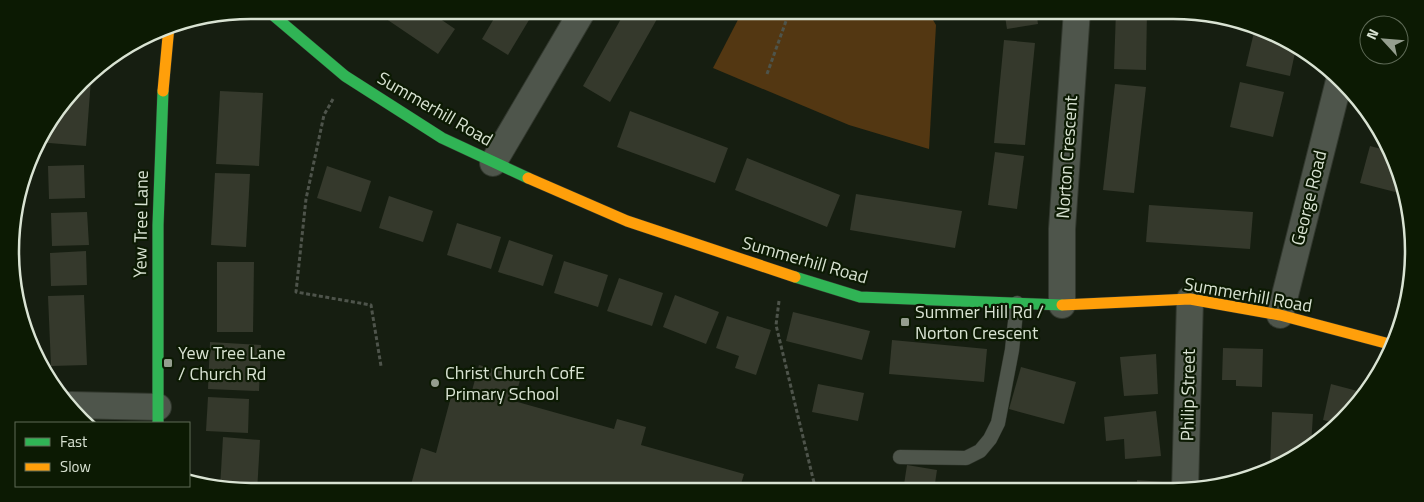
<svg xmlns="http://www.w3.org/2000/svg" width="1424" height="502" font-family="'Titillium Web',sans-serif">
	<rect width="100%" height="100%" fill="#161e11"/>
	<polygon fill="#533712" points="743,10 927,10 936,25 929,149 849,125 713,68"/>
	<g fill="#35392c">
		<polygon points="373,10 427,10 455,29 438,54"/>
		<polygon points="499,10 535,10 508,55 482,39"/>
		<polygon points="626,10 657,10 661,12 610,102 583,86"/>
		<polygon points="1004,10 1036,10 1038,24 1007,29"/>
		<polygon points="1116,10 1147,10 1146,70 1114,69"/>
		<polygon points="1255,28 1296,48 1290,76 1246,66"/>
		<polygon points="1004,40 1035,43 1025,145 994,143"/>
		<polygon points="86,78 91,79 86,146 37,142"/>
		<polygon points="1240,82 1284,92 1273,137 1230,127"/>
		<polygon points="1115,84 1146,87 1134,193 1103,190"/>
		<polygon points="220,91 263,93 259,166 216,164"/>
		<polygon points="630,111 728,148 715,183 617,147"/>
		<polygon points="1370,146 1389,151 1403,194 1360,183"/>
		<polygon points="995,152 1024,156 1017,209 988,205"/>
		<polygon points="747,158 840,195 827,227 735,190"/>
		<polygon points="84,165 85,198 49,199 48,166"/>
		<polygon points="327,166 371,181 361,212 317,198"/>
		<polygon points="215,173 250,174 246,247 211,245"/>
		<polygon points="856,194 962,211 955,248 850,230"/>
		<polygon points="389,196 433,211 423,242 379,228"/>
		<polygon points="1149,205 1253,212 1250,249 1146,242"/>
		<polygon points="87,212 89,245 52,246 51,213"/>
		<polygon points="457,223 501,237 491,269 447,255"/>
		<polygon points="509,240 553,255 543,286 498,272"/>
		<polygon points="86,251 87,285 51,286 50,253"/>
		<polygon points="564,261 608,275 598,307 554,293"/>
		<polygon points="217,262 254,262 253,332 217,332"/>
		<polygon points="619,278 663,293 652,326 607,311"/>
		<polygon points="84,295 87,365 51,366 48,296"/>
		<polygon points="675,295 719,312 706,344 663,327"/>
		<polygon points="793,312 870,331 862,360 786,341"/>
		<polygon points="727,316 771,330 756,375 735,368 739,356 716,348"/>
		<polygon points="892,340 987,349 984,382 889,374"/>
		<polygon points="210,342 261,345 259,391 208,389"/>
		<polygon points="1223,348 1263,349 1262,387 1236,386 1236,380 1222,380"/>
		<polygon points="1156,354 1158,394 1124,396 1120,357"/>
		<polygon points="479,365 521,377 514,401 614,429 617,419 646,427 641,445 744,474 739,491 409,492 421,448 436,453 452,393 470,398"/>
		<polygon points="1021,367 1076,382 1064,424 1009,409"/>
		<polygon points="818,384 864,393 858,421 812,412"/>
		<polygon points="1331,384 1365,393 1339,424 1323,420"/>
		<polygon points="208,397 249,399 248,433 206,431"/>
		<polygon points="1156,411 1161,456 1125,459 1124,439 1106,441 1104,417"/>
		<polygon points="1272,412 1313,414 1311,446 1298,455 1292,454 1292,459 1279,467 1270,470"/>
		<polygon points="223,437 260,440 257,492 220,488"/>
		<polygon points="907,465 937,470 934,490 903,491"/>
		<polygon points="1238,472 1260,473 1261,473 1238,480"/>
		<polygon points="1137,480 1163,482 1162,490 1137,490"/>
	</g>
	<g fill="none" stroke-linecap="round" stroke-linejoin="round">
		<defs>
			<polyline id="lane" points="900,457 966,458 980,451 990,439 998,423 1012,350 1017,303"/>
			<g id="street">
				<polyline points="493,163 583,10"/>
				<polyline points="1062,305 1062,229 1077,10"/>
				<polyline points="1280,315 1339,81"/>
				<polyline points="71,405 158,407"/>
				<polyline points="1185,490 1190,299"/>
			</g>
			<g id="fast">
				<polyline points="267,10 345,76 442,138 528,178"/>
				<polyline points="795,277 860,297 1062,305"/>
				<polyline points="158,423 158,225 163,91"/>
			</g>
			<g id="slow">
				<polyline points="163,91 169,26"/>
				<polyline points="528,178 627,221 795,277"/>
				<polyline points="1062,305 1190,299 1280,315 1393,345"/>
			</g>
		</defs>
		<use href="#lane" stroke="#32382e" stroke-width="15"/>
		<use href="#street" stroke="#32382e" stroke-width="28"/>
		<use href="#fast" stroke="#32382e" stroke-width="12"/>
		<use href="#slow" stroke="#32382e" stroke-width="12"/>
		<g stroke="#4e544b" stroke-width="3" stroke-dasharray="4 2.5" stroke-linecap="butt">
			<polyline points="767,74 790,10"/>
			<polyline points="333,99 324,115 306,199 296,292 371,305 381,366"/>
			<polyline points="779,301 776,325 816,491"/>
		</g>
		<use href="#lane" stroke="#4e554b" stroke-width="14"/>
		<use href="#street" stroke="#4e554b" stroke-width="26"/>
		<use href="#fast" stroke="#30b455" stroke-width="11"/>
		<use href="#slow" stroke="#ff9f0a" stroke-width="11"/>
	</g>
	<g fill="#959e8f" stroke="#0c1a03" stroke-width="2">
		<rect x="900" y="317" width="10" height="10" rx="2.5"/>
		<rect x="163" y="358" width="10" height="10" rx="2.5"/>
		<circle cx="435" cy="383" r="5"/>
	</g>
	<g text-anchor="middle" stroke-width="4.5" stroke-linejoin="round" paint-order="stroke">
		<g font-size="18" fill="#d9e3d3" stroke="#0c1a03">
			<text transform="translate(435 109) rotate(30)" y="6">Summerhill Road</text>
			<text transform="translate(1067 157) rotate(-86)" y="6">Norton Crescent</text>
			<text transform="translate(1309 198) rotate(-76)" y="6">George Road</text>
			<text transform="translate(141 224) rotate(-89)" y="6">Yew Tree Lane</text>
			<text transform="translate(805 260) rotate(16)" y="6">Summerhill Road</text>
			<text transform="translate(1248 295) rotate(10)" y="6">Summerhill Road</text>
			<text transform="translate(1188 395) rotate(-89)" y="6">Philip Street</text>
		</g>
		<g font-size="18" fill="#d9e3d3" stroke="#0c1a03" text-anchor="start">
			<text x="915" y="318">Summer Hill Rd /<tspan x="915" dy="21">Norton Crescent</tspan></text>
			<text x="178" y="359">Yew Tree Lane<tspan x="178" dy="21">/ Church Rd</tspan></text>
			<text x="445" y="379">Christ Church CofE<tspan x="445" dy="21">Primary School</tspan></text>
		</g>
	</g>
	<path d="M0 0H1424V502H0ZM251 19H1173A232 232 0 0 1 1405 251V251A232 232 0 0 1 1173 483H251A232 232 0 0 1 19 251V251A232 232 0 0 1 251 19Z" fill="#0c1a03" fill-rule="evenodd"/>
	<path fill="none" stroke="#d9e3d3" stroke-width="2.5" d="M251 19H1173A232 232 0 0 1 1405 251V251A232 232 0 0 1 1173 483H251A232 232 0 0 1 19 251V251A232 232 0 0 1 251 19Z"/>
	<rect x="15" y="422" width="175" height="65" fill="#0c1a03" stroke="#5e6a56"/>
	<rect x="25" y="438" width="25" height="8" fill="#30b455" stroke="#5e6a56"/>
	<text x="60" y="447" font-size="15" fill="#d9e3d3">Fast</text>
	<rect x="25" y="463" width="25" height="8" fill="#ff9f0a" stroke="#5e6a56"/>
	<text x="60" y="472" font-size="15" fill="#d9e3d3">Slow</text>
	<g transform="translate(1384 40) rotate(296)"><circle r="24" fill="#0c1a03" stroke="#5e6a56"/>
	<path d="M0-4L9 19L0 12L-9 19Z" fill="#959e8f"/>
	<text y="-8" font-size="14" font-weight="bold" text-anchor="middle" fill="#d9e3d3">N</text>
	</g>
</svg>
